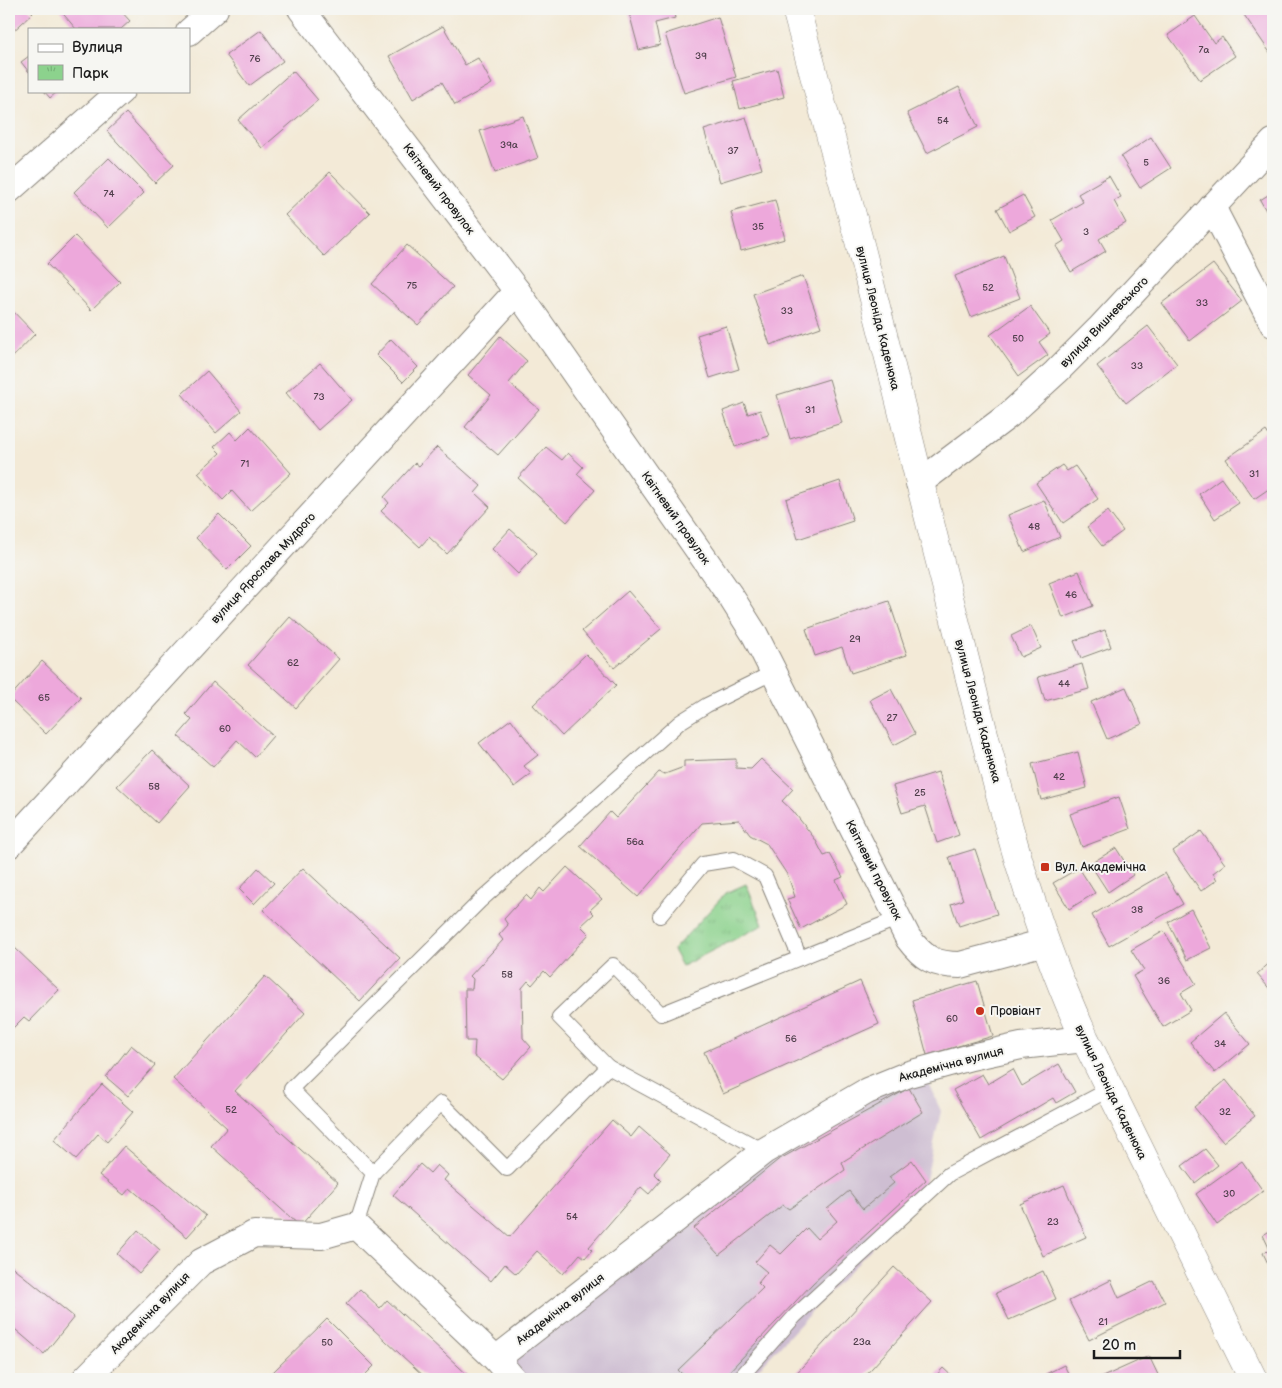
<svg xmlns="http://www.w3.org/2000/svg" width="1282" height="1388" font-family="'Balsamiq Sans',sans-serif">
	<defs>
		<pattern id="park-tufts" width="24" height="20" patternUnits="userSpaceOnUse" patternTransform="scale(1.25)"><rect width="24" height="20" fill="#8cd28d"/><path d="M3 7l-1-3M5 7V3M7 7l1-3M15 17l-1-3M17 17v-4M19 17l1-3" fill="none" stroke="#78b479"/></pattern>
	</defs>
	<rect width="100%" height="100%" fill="#f6f6f2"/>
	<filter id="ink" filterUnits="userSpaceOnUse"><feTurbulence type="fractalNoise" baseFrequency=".02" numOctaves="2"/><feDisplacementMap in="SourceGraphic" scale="10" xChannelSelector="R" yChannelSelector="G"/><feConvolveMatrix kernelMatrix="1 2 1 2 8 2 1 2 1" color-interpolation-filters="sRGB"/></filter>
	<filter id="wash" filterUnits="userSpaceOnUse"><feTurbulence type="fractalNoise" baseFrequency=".0096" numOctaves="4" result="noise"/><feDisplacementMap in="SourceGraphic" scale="20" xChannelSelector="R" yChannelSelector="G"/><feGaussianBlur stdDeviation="1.12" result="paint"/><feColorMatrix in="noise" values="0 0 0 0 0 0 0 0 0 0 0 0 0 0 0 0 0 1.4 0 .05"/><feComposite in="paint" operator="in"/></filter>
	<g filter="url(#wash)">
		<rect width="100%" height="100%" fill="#f3ead7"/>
		<polygon fill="#cebed2" points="923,1072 941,1111 923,1193 749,1379 513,1379 496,1359 764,1151"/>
		<polygon fill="url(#park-tufts)" stroke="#547754" points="746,884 763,925 682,966 673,950 726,893"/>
		<g id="blocks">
			<g fill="#eda8db">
				<polygon points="9,9 29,9 33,13 9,35"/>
				<polygon points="59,9 119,9 130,21 121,29 76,29"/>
				<polygon points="628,9 673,9 675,18 655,23 660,45 639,50"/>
				<polygon points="1240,9 1273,9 1273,57"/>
				<polygon points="1195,16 1214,43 1222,37 1235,56 1200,80 1168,35"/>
				<polygon points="718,17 736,77 684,93 665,34"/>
				<polygon points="443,26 465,65 478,58 492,84 455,105 442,82 413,99 389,56"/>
				<polygon points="261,30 283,61 249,86 226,55"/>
				<polygon points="29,56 29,72 21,62"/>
				<polygon points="777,69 784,97 740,109 733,81"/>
				<polygon points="293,71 318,100 262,148 238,120"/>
				<polygon points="959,87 978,127 927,153 907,113"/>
				<polygon points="44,91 58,91 50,98"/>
				<polygon points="126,113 174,165 155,183 107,131"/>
				<polygon points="523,116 538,158 495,173 480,131"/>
				<polygon points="746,117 762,169 720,182 704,130"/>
				<polygon points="1151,137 1171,168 1140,188 1121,157"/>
				<polygon points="109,158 144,193 108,228 74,192"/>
				<polygon points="330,172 370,213 324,256 285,215"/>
				<polygon points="1109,176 1121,197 1114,201 1126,223 1099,239 1106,251 1071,272 1056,246 1064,241 1052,220 1083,202 1078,194"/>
				<polygon points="1273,192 1273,223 1260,200"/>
				<polygon points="1023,195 1035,217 1009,231 997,209"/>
				<polygon points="775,200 785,239 741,251 731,212"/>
				<polygon points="75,236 120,282 91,310 47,264"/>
				<polygon points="407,245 453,287 418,325 372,284"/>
				<polygon points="1004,256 1020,298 971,317 955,276"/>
				<polygon points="1213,264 1242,301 1190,341 1162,303"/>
				<polygon points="803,276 821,327 770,345 753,294"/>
				<polygon points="1030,306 1050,334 1039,342 1048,355 1019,376 990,335"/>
				<polygon points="9,307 35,334 9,361"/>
				<polygon points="726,326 739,369 710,378 697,335"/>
				<polygon points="1148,326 1177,364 1126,403 1097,366"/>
				<polygon points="500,336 527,361 509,383 539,409 498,455 465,427 491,395 468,375"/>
				<polygon points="391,339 418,367 403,382 376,355"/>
				<polygon points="320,363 352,400 318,430 286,393"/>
				<polygon points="207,371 241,411 216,433 182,394"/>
				<polygon points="829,379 842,423 790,439 777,395"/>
				<polygon points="744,403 748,414 760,410 769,436 735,447 723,411"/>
				<polygon points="250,427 291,473 250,511 232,491 223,500 198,473 220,453 214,447 230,432 237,440"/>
				<polygon points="1266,431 1273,442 1273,486 1254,499 1226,459"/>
				<polygon points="437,447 481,486 475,493 490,507 447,554 429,537 420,547 381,511 389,503 384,497 415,463 419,466"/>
				<polygon points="546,447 562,460 568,453 583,467 577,474 595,490 567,522 518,478"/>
				<polygon points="1062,465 1067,471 1075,466 1098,499 1063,523 1036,483"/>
				<polygon points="1221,478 1239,503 1215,519 1199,494"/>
				<polygon points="840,481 853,521 798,539 786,499"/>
				<polygon points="1044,500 1060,537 1024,552 1008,515"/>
				<polygon points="1108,511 1123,531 1102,546 1087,527"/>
				<polygon points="219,514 251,546 227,570 196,538"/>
				<polygon points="510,529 537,553 518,574 492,549"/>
				<polygon points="1079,571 1093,606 1063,618 1049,583"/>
				<polygon points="628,591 661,629 614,668 582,631"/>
				<polygon points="889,601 907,655 851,673 842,647 815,656 806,629"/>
				<polygon points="290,617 339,659 296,708 248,665"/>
				<polygon points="1031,626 1041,648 1021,657 1011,636"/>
				<polygon points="1105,630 1111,647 1081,658 1074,641"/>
				<polygon points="586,654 616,685 562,736 533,705"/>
				<polygon points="42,661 81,698 46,734 9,698"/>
				<polygon points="1082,664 1089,689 1045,701 1038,677"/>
				<polygon points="213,682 273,736 255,757 237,740 213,767 178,736 192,720 186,714"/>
				<polygon points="1126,687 1142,724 1107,739 1091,702"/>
				<polygon points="891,689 915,734 894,745 870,700"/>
				<polygon points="511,719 538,755 524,766 531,774 514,787 479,743"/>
				<polygon points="152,750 190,786 157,823 117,786"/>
				<polygon points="1078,752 1087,788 1041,800 1032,764"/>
				<polygon points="736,759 736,768 751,769 761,759 793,789 782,801 793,811 815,839 824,856 830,854 843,877 836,880 847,904 801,929 787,899 795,897 788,876 767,844 750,835 739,820 702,823 638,897 580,846 610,812 616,818 659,772 665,774 684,767 684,761"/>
				<polygon points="938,772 959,835 937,843 925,806 902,813 893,786"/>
				<polygon points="1119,797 1130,829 1082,847 1070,814"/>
				<polygon points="1201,831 1225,864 1213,873 1217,880 1201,891 1173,851"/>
				<polygon points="1116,848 1133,875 1108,892 1090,864"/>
				<polygon points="975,849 997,914 959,926 951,904 963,900 949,857"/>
				<polygon points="567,867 602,899 590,910 594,914 581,926 589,934 550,977 544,971 532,985 528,981 522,988 523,1038 531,1047 502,1079 474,1056 475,1041 466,1041 465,989 472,989 473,979 470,976 503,940 499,935 508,925 504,919 526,895 531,900 540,888 544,892"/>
				<polygon points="258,868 274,883 254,904 239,889"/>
				<polygon points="303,868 400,958 360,1001 263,910"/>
				<polygon points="1079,868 1095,893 1069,909 1053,883"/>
				<polygon points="1165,873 1183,904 1109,946 1092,915"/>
				<polygon points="1191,909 1211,948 1187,960 1168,922"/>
				<polygon points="1164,931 1196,984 1181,993 1191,1010 1163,1027 1133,976 1144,970 1131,950"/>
				<polygon points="15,948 59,990 29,1021 24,1017 13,1028 9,1024 9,954"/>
				<polygon points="1273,960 1273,993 1257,974"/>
				<polygon points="265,976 305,1013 235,1091 338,1183 300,1226 211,1146 227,1128 173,1079"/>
				<polygon points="860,981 879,1024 723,1094 704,1052"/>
				<polygon points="977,981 993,1036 927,1055 912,1000"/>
				<polygon points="1224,1013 1250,1044 1215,1073 1190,1042"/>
				<polygon points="131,1045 155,1065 128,1096 106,1077"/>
				<polygon points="1059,1064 1075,1092 1056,1103 1053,1098 981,1140 953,1090 982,1074 988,1084 1013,1069 1022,1086"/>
				<polygon points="1226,1080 1255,1116 1223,1142 1194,1107"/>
				<polygon points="102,1084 133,1112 107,1142 98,1134 76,1159 54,1140"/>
				<polygon points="909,1088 923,1112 842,1162 845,1170 789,1209 783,1205 719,1255 694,1228 778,1160"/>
				<polygon points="612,1120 631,1137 639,1127 670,1154 654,1173 661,1180 649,1194 641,1187 589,1247 592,1250 585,1258 580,1254 563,1274 537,1251 516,1274 505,1264 491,1281 393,1195 420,1164 430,1173 437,1165 448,1175 444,1180 510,1237"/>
				<polygon points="124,1146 206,1216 187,1237 130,1188 124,1195 99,1175"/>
				<polygon points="1205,1149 1218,1165 1195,1183 1182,1166"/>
				<polygon points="912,1160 926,1180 813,1283 722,1379 683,1379 685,1377 678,1370 763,1288 758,1283 767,1272 755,1262 770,1245 781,1254 807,1228 817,1239 837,1221 827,1209 849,1191 863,1209 894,1183 889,1177"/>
				<polygon points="1242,1161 1263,1191 1217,1225 1196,1194"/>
				<polygon points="1064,1185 1086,1237 1043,1256 1020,1204"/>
				<polygon points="1273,1229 1273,1268 1271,1270 1263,1253 1270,1250 1263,1235"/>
				<polygon points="138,1230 160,1250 139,1274 117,1254"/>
				<polygon points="9,1264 74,1317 44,1354 9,1324 9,1316 15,1307 9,1302"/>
				<polygon points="894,1267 932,1302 862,1379 791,1379"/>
				<polygon points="1043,1271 1056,1299 1009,1320 996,1293"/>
				<polygon points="1111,1280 1119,1298 1154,1281 1165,1302 1089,1340 1069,1301"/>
				<polygon points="360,1289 380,1308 387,1300 472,1379 427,1379 346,1304"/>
				<polygon points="327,1319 374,1366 361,1379 280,1379 273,1372"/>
				<polygon points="1149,1356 1160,1379 1098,1379"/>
				<polygon points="1064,1365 1071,1379 1036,1379"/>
				<polygon points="943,1368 955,1379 933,1379"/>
			</g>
		</g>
	</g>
	<g filter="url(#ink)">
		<use href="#blocks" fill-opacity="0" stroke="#88837a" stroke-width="1"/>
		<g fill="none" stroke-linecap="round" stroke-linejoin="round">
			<defs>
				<g id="service">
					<polyline points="660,916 703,864 734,859 765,876 800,958"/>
					<polyline points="608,1067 559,1017 613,965 661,1014 899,918"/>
					<polyline points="373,1173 441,1103 507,1169 608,1067 764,1151"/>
					<polyline points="356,1226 373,1173 291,1089 480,901 680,722 707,705 774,672"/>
					<polyline points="739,1379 795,1316 949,1174 1110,1089"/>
				</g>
				<g id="minor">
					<path d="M301,9L517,291L731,597L755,635L908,938C923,958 934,965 960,965L1045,942"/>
					<polyline points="189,32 215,9"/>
					<polyline points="9,190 121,91"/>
					<polyline points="1212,207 1273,324"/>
					<polyline points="919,483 1009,415 1056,372 1099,329 1273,142"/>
					<polyline points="9,845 517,291"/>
					<polyline points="496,1359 513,1379"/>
					<polyline points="85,1379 201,1262 254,1234 321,1236 356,1226 496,1359 764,1151 867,1091 909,1074 971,1057 1021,1046 1085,1039"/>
				</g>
				<path id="tertiary" d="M796,9C817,85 838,161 858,237C892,366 922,495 956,624C992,764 1024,908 1085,1039L1253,1379"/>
			</defs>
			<use href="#service" stroke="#88837a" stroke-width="16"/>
			<use href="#minor" stroke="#88837a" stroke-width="28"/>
			<use href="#tertiary" stroke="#88837a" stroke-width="29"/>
			<use href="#service" stroke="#fff" stroke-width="14"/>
			<use href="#minor" stroke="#fff" stroke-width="26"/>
			<use href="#tertiary" stroke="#fff" stroke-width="28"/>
		</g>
	</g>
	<g fill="#c8321e" stroke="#f6f6f2" stroke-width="2">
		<rect x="1040" y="862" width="10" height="10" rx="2.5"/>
		<circle cx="980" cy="1011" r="5"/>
	</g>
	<g text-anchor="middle" stroke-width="4" stroke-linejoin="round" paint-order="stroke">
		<g font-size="10" fill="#503f4c">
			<text x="1204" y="53">7а</text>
			<text x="701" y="59">39</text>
			<text x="255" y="62">76</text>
			<text x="943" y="124">54</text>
			<text x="509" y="148">39а</text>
			<text x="733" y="154">37</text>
			<text x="1146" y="166">5</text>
			<text x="109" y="197">74</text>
			<text x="758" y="230">35</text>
			<text x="1086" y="235">3</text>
			<text x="412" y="289">75</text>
			<text x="988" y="291">52</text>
			<text x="1202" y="306">33</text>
			<text x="787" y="314">33</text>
			<text x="1018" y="342">50</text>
			<text x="1137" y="369">33</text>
			<text x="319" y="400">73</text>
			<text x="810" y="413">31</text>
			<text x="245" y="467">71</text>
			<text x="1254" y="477">31</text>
			<text x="1034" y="530">48</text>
			<text x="1071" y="598">46</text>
			<text x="855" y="642">29</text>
			<text x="293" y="666">62</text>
			<text x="1064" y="687">44</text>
			<text x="44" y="701">65</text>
			<text x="892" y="721">27</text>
			<text x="225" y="732">60</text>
			<text x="1059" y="780">42</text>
			<text x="154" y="790">58</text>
			<text x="920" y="796">25</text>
			<text x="635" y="845">56а</text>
			<text x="1137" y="913">38</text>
			<text x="507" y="978">58</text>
			<text x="1164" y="984">36</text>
			<text x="952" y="1022">60</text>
			<text x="791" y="1042">56</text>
			<text x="1220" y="1047">34</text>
			<text x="231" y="1113">52</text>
			<text x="1225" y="1115">32</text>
			<text x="1229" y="1197">30</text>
			<text x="572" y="1220">54</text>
			<text x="1053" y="1225">23</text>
			<text x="1103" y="1325">21</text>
			<text x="862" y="1345">23а</text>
			<text x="327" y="1346">50</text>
		</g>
		<g font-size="12" fill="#1c1c1c" stroke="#f6f6f2">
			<text transform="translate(439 189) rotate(53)" y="4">Квітневий провулок</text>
			<text transform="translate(878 318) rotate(76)" y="4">вулиця Леоніда Каденюка</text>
			<text transform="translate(1104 322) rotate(-46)" y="4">вулиця Вишневського</text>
			<text transform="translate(676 518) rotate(55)" y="4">Квітневий провулок</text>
			<text transform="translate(263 568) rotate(-47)" y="4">вулиця Ярослава Мудрого</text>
			<text transform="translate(978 711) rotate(75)" y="4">вулиця Леоніда Каденюка</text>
			<text transform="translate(874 870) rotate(63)" y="4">Квітневий провулок</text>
			<text transform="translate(951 1064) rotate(-15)" y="4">Академічна вулиця</text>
			<text transform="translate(1111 1092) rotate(64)" y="4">вулиця Леоніда Каденюка</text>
			<text transform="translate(560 1309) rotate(-38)" y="4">Академічна вулиця</text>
			<text transform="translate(150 1313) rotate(-46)" y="4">Академічна вулиця</text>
		</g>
		<g font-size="12" fill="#1c1c1c" stroke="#f6f6f2" text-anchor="start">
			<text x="1055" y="871">Вул. Академічна</text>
			<text x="990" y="1015">Провіант</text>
		</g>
	</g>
	<rect width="1282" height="1388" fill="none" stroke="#f6f6f2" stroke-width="30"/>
	<rect x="28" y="28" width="162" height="65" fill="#f6f6f2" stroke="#9f9f9c"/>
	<rect x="38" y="44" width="25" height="8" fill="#ffffff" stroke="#9f9f9c"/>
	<text x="72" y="52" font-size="15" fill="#1c1c1c">Вулиця</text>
	<rect x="38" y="65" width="25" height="15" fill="url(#park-tufts)" stroke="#9f9f9c"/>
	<text x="72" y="78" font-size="15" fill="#1c1c1c">Парк</text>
	<path d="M1094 1350v8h86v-8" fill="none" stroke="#1c1c1c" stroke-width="2.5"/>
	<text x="1102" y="1350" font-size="15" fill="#1c1c1c" stroke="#f6f6f2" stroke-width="4" paint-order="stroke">20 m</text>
</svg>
